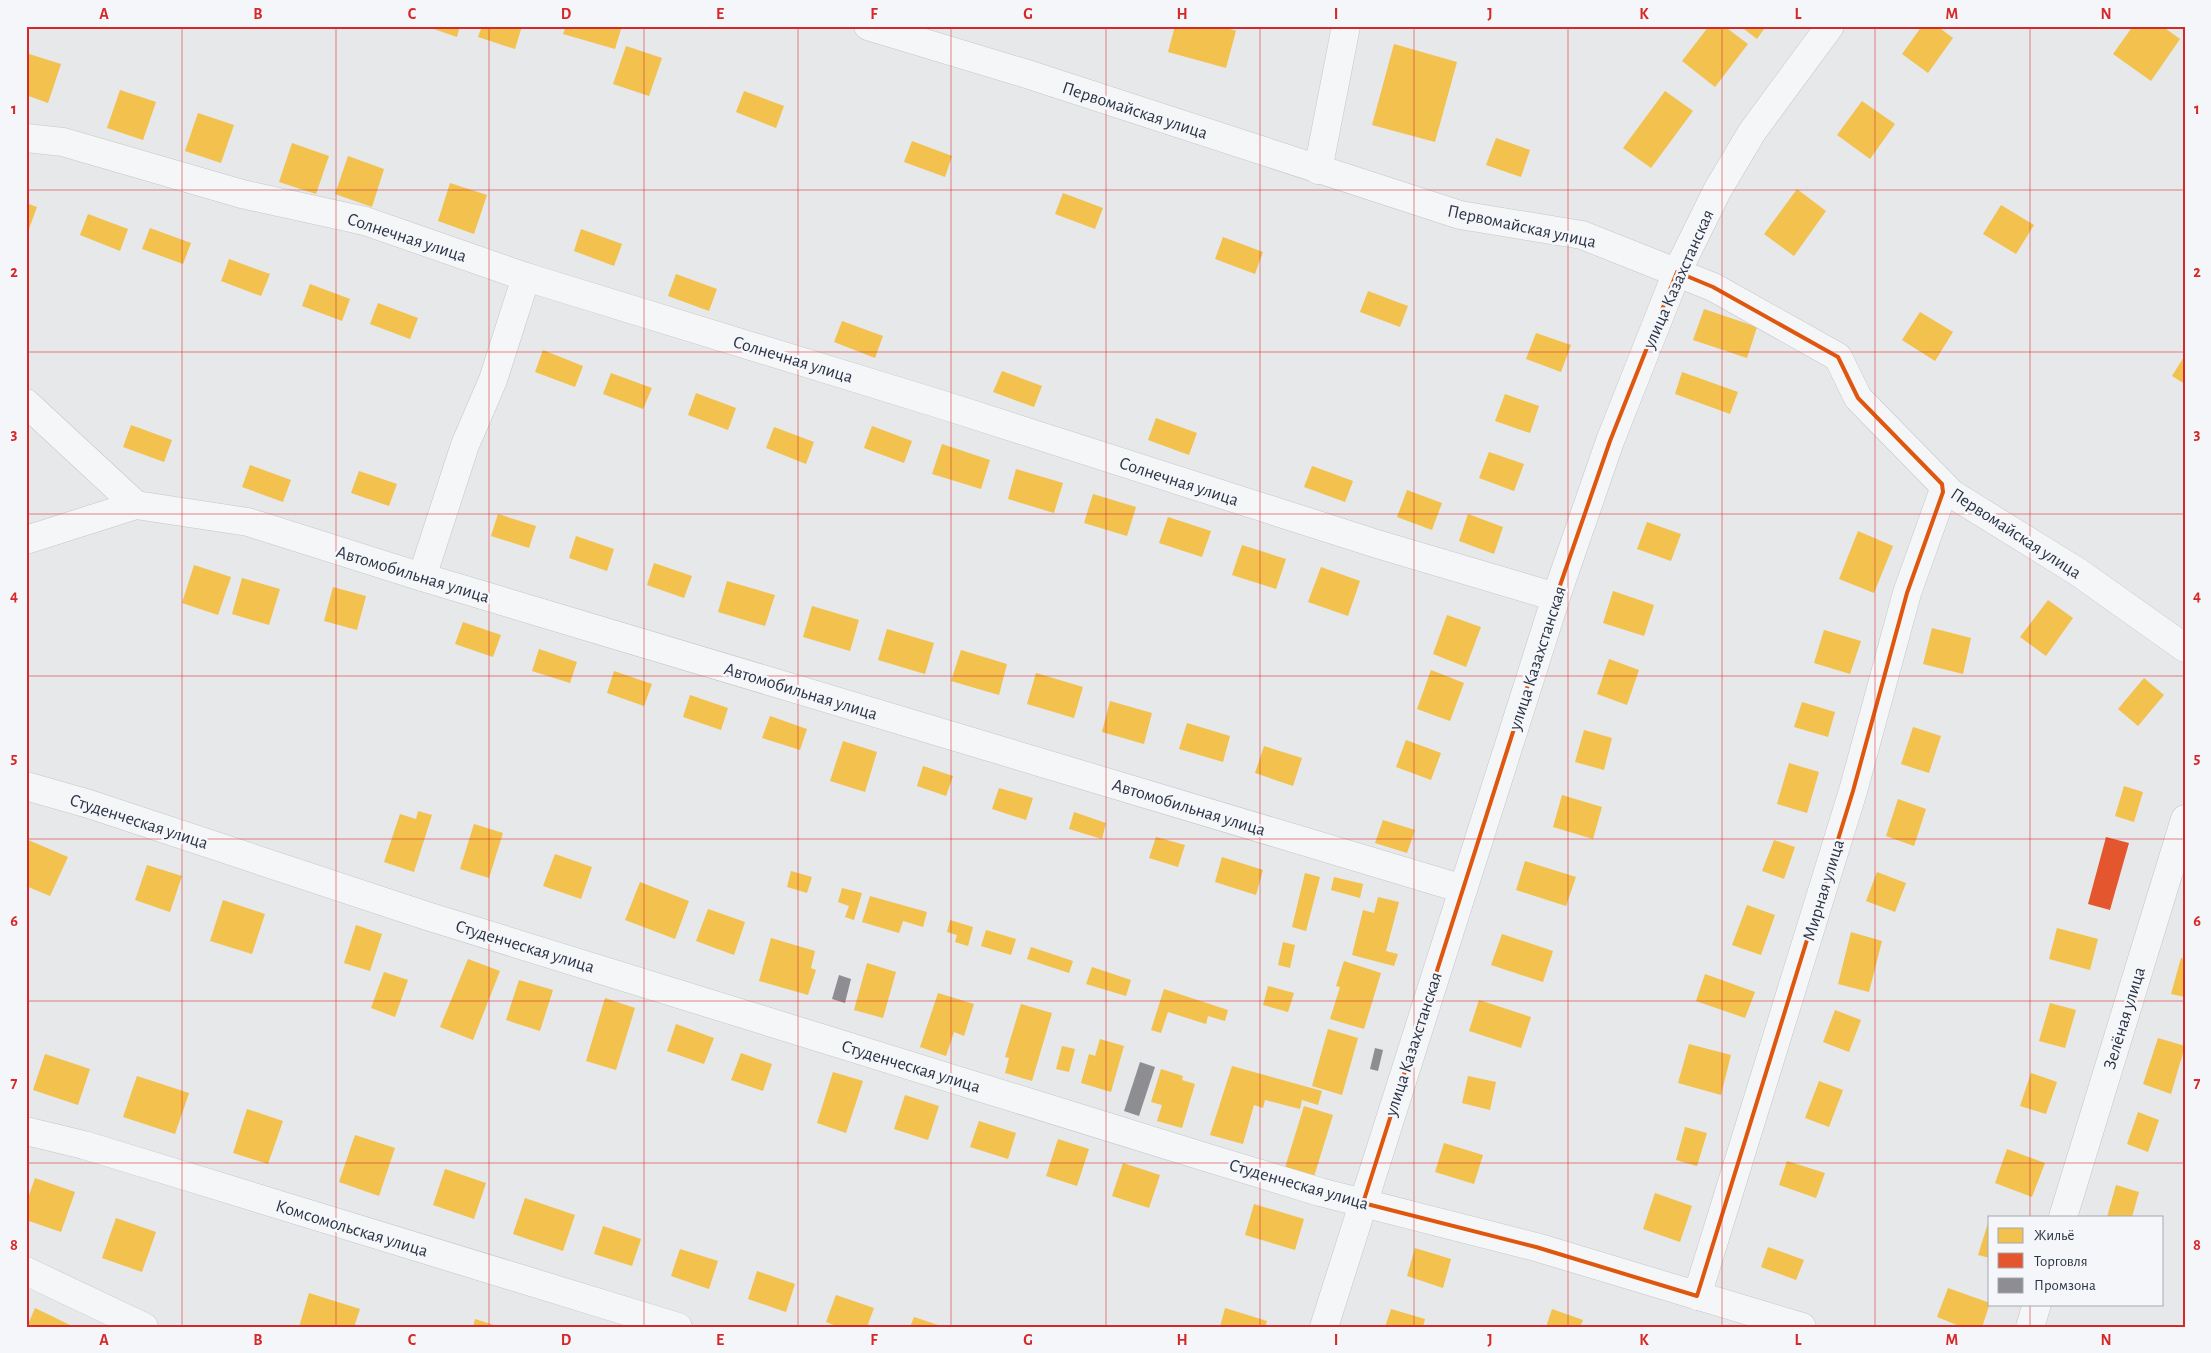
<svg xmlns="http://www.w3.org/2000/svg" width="2211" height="1353" font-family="'Alegreya Sans',sans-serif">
	<rect width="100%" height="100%" fill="#e6e8ea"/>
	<g fill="#f2c14e">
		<polygon points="425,26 460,26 457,37"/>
		<polygon points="482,26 522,26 515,49 478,37"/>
		<polygon points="566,26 622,26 615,49 563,34"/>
		<polygon points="1175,26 1221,26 1236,31 1226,68 1168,52"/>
		<polygon points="1709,26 1724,26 1748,44 1715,87 1682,61"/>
		<polygon points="1740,26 1766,26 1757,39"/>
		<polygon points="1922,26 1937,26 1953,38 1928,73 1902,54"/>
		<polygon points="2133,26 2162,26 2180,39 2151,81 2113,54"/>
		<polygon points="1394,44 1457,62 1435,142 1372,125"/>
		<polygon points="626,46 662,58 649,96 613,84"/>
		<polygon points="26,53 61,64 48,103 26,95"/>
		<polygon points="120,90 156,102 143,140 107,128"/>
		<polygon points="744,91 784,106 776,128 736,112"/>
		<polygon points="1665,91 1693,111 1651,168 1623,148"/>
		<polygon points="1862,101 1895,124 1870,159 1837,135"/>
		<polygon points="198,113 234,125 221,163 185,151"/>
		<polygon points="1496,138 1530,150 1521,177 1486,165"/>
		<polygon points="912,141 952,156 945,177 904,162"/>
		<polygon points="292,143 329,156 316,194 279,182"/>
		<polygon points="348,156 384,169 372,207 335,194"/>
		<polygon points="450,183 487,195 474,234 438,221"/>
		<polygon points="1797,189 1826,211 1794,256 1764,234"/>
		<polygon points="1063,193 1103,208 1095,229 1055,214"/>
		<polygon points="26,203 37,207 29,229 26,228"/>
		<polygon points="2001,205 2034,225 2016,254 1983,234"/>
		<polygon points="88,214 128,229 120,251 80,235"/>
		<polygon points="150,228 191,243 183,264 142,249"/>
		<polygon points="581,229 622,244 614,266 574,251"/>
		<polygon points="1223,237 1263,252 1255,274 1215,259"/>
		<polygon points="229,259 270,274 261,296 221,281"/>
		<polygon points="676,274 717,289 709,311 668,296"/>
		<polygon points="310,284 350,299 342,321 302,306"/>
		<polygon points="1368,291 1408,306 1400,327 1360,312"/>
		<polygon points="378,303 418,318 410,339 370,324"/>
		<polygon points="1704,309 1757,327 1747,358 1693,340"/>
		<polygon points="1920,312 1953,332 1935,361 1902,340"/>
		<polygon points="842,321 883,336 875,358 834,342"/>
		<polygon points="1536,333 1571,345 1561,372 1526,359"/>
		<polygon points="543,350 583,366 575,387 535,372"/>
		<polygon points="2185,355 2185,384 2172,376"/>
		<polygon points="1002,371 1042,386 1034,407 993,392"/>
		<polygon points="1682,372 1738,392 1730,414 1675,394"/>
		<polygon points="611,373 652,388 643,409 603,394"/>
		<polygon points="696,393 736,408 728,430 688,415"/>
		<polygon points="1505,394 1539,406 1530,433 1495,421"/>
		<polygon points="1156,418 1197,433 1189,455 1148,440"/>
		<polygon points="131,425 172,440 164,462 123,447"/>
		<polygon points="872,426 912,441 904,463 864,448"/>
		<polygon points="774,427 814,442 806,464 766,448"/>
		<polygon points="942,444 990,460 981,489 932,474"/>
		<polygon points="1489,452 1524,464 1514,491 1479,478"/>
		<polygon points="250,465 291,480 283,502 242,487"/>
		<polygon points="1312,466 1353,481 1345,502 1304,487"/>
		<polygon points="1016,469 1063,483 1054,513 1008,499"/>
		<polygon points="359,471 397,484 389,506 351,493"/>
		<polygon points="1407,490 1442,503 1432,530 1397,517"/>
		<polygon points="1093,494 1136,507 1127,536 1084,523"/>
		<polygon points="498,514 536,526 529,548 491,536"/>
		<polygon points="1468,514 1503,527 1494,554 1459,541"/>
		<polygon points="1168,517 1211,531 1202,557 1159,543"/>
		<polygon points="1647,522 1681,534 1671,561 1637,549"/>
		<polygon points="1858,531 1893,546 1874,593 1839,579"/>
		<polygon points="576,536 614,549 607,571 569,558"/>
		<polygon points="1242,545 1286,559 1276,589 1232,575"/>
		<polygon points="654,563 692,576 684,598 647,585"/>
		<polygon points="194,565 231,577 218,615 182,603"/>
		<polygon points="1321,567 1360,581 1348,616 1308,602"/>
		<polygon points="242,578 280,589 269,625 232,614"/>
		<polygon points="727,581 775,595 765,626 718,612"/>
		<polygon points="333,587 366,596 357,630 324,621"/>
		<polygon points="1613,591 1654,605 1644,636 1603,623"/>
		<polygon points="2048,600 2073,618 2046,656 2020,637"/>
		<polygon points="812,606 859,620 850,651 803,637"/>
		<polygon points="1447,615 1481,627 1466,667 1433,654"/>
		<polygon points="463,622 501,635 493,657 455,644"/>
		<polygon points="1932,628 1971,638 1963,674 1923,664"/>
		<polygon points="887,629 934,643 925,674 878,660"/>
		<polygon points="1824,630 1861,641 1850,674 1814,663"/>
		<polygon points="539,649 577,662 570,683 532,671"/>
		<polygon points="961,650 1007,664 999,695 951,681"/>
		<polygon points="1609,659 1639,670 1627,705 1597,694"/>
		<polygon points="1431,670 1464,683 1450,721 1417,709"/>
		<polygon points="614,671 652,684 644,706 607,693"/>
		<polygon points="1036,673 1083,687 1074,718 1027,704"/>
		<polygon points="2144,678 2164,695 2138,726 2118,709"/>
		<polygon points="690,695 728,708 721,730 683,717"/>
		<polygon points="1110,701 1152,713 1144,744 1102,732"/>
		<polygon points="1802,702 1835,712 1828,737 1794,727"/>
		<polygon points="770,716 807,729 800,750 762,738"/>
		<polygon points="1187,723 1230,736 1223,762 1179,749"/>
		<polygon points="1913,727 1941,736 1929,773 1901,764"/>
		<polygon points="1584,730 1612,738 1604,770 1575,762"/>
		<polygon points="1406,740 1441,753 1431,780 1396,767"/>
		<polygon points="843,741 877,752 865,792 830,781"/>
		<polygon points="1264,746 1302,758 1293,786 1255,773"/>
		<polygon points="1789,763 1819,772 1807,813 1777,804"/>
		<polygon points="923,766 953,776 946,796 917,786"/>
		<polygon points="2124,786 2143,792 2134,822 2115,816"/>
		<polygon points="999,788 1033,798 1026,820 992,809"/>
		<polygon points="1562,795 1602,807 1593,839 1553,827"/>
		<polygon points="1898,799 1926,809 1914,846 1886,836"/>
		<polygon points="418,811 432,815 414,872 384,862 400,814 416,819"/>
		<polygon points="1074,812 1106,823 1102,839 1069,829"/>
		<polygon points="1383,820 1415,830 1407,853 1375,843"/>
		<polygon points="474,824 503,833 489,878 460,869"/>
		<polygon points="1156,837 1185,845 1178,867 1149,858"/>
		<polygon points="26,839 68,857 50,896 26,886"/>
		<polygon points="1774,840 1795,847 1784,879 1762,871"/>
		<polygon points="555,854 592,867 581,899 543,886"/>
		<polygon points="1222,857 1263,870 1256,895 1215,882"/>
		<polygon points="1525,861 1576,877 1566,906 1516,890"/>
		<polygon points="147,865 182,876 170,912 135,900"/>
		<polygon points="791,871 812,877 807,893 787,887"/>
		<polygon points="1877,872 1906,883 1895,912 1866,901"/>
		<polygon points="1305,873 1320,877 1306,931 1292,927"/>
		<polygon points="1334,877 1363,884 1360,898 1331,890"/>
		<polygon points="640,882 689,901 675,939 625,920"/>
		<polygon points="842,888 862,893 854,920 845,917 849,906 838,902"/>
		<polygon points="870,896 927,912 923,927 903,921 899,933 862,922"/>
		<polygon points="1378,897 1399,902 1386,951 1398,954 1394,966 1352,955 1363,910 1374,913"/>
		<polygon points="223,900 265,914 252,954 210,941"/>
		<polygon points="1747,905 1775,915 1761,955 1732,945"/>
		<polygon points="708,909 745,922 734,955 696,941"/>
		<polygon points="950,920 973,927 968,946 955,942 957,935 947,932"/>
		<polygon points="356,925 382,934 370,971 344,963"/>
		<polygon points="2057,928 2098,939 2090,970 2049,959"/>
		<polygon points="986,930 1016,939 1011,955 981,946"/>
		<polygon points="1851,932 1882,941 1869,992 1838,984"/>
		<polygon points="1502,934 1553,951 1543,982 1491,965"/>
		<polygon points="771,938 815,951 811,968 816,970 808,995 759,981"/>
		<polygon points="1283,942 1295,945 1290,968 1278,965"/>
		<polygon points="1031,947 1073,961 1069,973 1027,959"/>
		<polygon points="2181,958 2185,959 2185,997 2171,994"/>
		<polygon points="468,959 500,971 473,1040 440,1027"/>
		<polygon points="1344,961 1381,973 1364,1029 1330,1019 1340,987 1336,986"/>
		<polygon points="867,963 896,972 883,1018 854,1010"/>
		<polygon points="1092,967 1131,980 1126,996 1086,984"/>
		<polygon points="384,972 408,980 395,1017 371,1008"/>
		<polygon points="1705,974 1755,992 1745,1018 1696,1001"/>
		<polygon points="519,980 553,990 540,1031 506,1020"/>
		<polygon points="1268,986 1294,993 1288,1012 1263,1005"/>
		<polygon points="1164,989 1228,1010 1225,1021 1208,1016 1206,1024 1168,1012 1161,1033 1151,1030"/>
		<polygon points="938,993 974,1004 964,1036 954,1032 946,1056 920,1047"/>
		<polygon points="605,998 635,1008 616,1070 586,1061"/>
		<polygon points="1479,1000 1531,1017 1521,1048 1469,1031"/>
		<polygon points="2050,1003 2076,1010 2065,1048 2039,1041"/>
		<polygon points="1021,1004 1052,1013 1032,1081 1005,1073 1009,1058 1005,1057"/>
		<polygon points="1835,1010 1861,1020 1849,1052 1823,1042"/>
		<polygon points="676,1024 714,1038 704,1064 667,1051"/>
		<polygon points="1328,1029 1358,1038 1342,1095 1312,1086"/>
		<polygon points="2158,1038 2185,1046 2171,1094 2143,1084"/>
		<polygon points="1100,1039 1124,1046 1111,1092 1081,1083 1089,1054 1095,1056"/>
		<polygon points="1689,1044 1731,1055 1721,1095 1678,1083"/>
		<polygon points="1062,1046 1075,1049 1069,1072 1056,1069"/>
		<polygon points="741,1053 772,1064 763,1091 731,1080"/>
		<polygon points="45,1054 90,1069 78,1105 33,1090"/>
		<polygon points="1232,1066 1322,1091 1318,1105 1302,1100 1300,1109 1265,1100 1263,1108 1254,1105 1243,1144 1210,1135"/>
		<polygon points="1161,1069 1183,1076 1182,1080 1195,1084 1182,1128 1157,1121 1162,1105 1151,1102"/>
		<polygon points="833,1072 863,1081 846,1133 817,1123"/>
		<polygon points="2031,1073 2057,1082 2046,1114 2020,1106"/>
		<polygon points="137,1076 189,1093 175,1134 123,1117"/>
		<polygon points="1468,1076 1496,1082 1490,1110 1462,1103"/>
		<polygon points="1819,1081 1843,1090 1829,1127 1805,1118"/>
		<polygon points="905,1095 939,1106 928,1140 894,1129"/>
		<polygon points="1304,1106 1333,1115 1313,1180 1284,1171"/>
		<polygon points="247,1109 283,1121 268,1164 233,1153"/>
		<polygon points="2138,1112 2159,1120 2148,1152 2127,1144"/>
		<polygon points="979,1121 1016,1133 1008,1159 970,1147"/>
		<polygon points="1685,1127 1707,1133 1697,1166 1676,1160"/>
		<polygon points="355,1135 395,1148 379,1196 339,1182"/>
		<polygon points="1058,1139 1089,1149 1077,1186 1046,1176"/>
		<polygon points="1444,1143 1483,1155 1474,1184 1435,1172"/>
		<polygon points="2007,1149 2045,1163 2032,1197 1995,1183"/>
		<polygon points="1787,1161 1825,1173 1816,1198 1779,1185"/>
		<polygon points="1123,1163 1160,1175 1149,1208 1112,1196"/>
		<polygon points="445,1169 486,1183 474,1219 433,1205"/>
		<polygon points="35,1178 75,1192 61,1232 26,1220 26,1204"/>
		<polygon points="2116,1185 2139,1192 2132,1217 2107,1217"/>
		<polygon points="1655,1193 1692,1206 1680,1242 1643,1229"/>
		<polygon points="525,1198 575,1215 563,1251 513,1234"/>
		<polygon points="1254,1204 1304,1219 1295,1250 1245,1235"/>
		<polygon points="116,1218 156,1232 142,1272 102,1258"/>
		<polygon points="1988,1223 1990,1223 1990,1258 1978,1255"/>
		<polygon points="603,1226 641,1239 632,1266 594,1254"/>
		<polygon points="1768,1247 1804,1260 1796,1280 1761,1267"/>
		<polygon points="1415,1248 1451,1259 1443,1288 1407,1276"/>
		<polygon points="680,1249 718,1261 709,1289 671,1276"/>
		<polygon points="757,1271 795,1284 786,1312 748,1299"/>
		<polygon points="1948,1288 1990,1303 1982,1327 1962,1327 1937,1317"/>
		<polygon points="309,1293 360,1309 354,1327 299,1327"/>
		<polygon points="836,1295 874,1308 867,1327 839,1327 826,1322"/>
		<polygon points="35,1308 70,1325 69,1327 27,1327"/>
		<polygon points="1225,1308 1267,1321 1265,1327 1220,1327"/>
		<polygon points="1391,1309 1425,1319 1423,1327 1385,1327"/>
		<polygon points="1552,1309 1583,1320 1580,1327 1546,1327"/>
		<polygon points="914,1317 941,1326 941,1327 910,1327"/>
		<polygon points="475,1319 497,1326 497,1327 473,1327"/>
	</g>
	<polygon fill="#e4572e" points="2106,837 2129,843 2110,910 2088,904"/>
	<g fill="#8d8d92">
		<polygon points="839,975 851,979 845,1003 832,999"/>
		<polygon points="1375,1048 1383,1050 1378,1071 1370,1069"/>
		<polygon points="1140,1062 1155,1067 1139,1116 1124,1111"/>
	</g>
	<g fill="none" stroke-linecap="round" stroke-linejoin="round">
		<defs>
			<g id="minor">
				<polyline points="868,26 1027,74 1460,215 1582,235 1713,287 1838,357 1858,398 1952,494 2078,572 2185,648"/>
				<polyline points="26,138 63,142 242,194 365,221 526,277 943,405 1377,544 1556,597"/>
				<polyline points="1318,170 1346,26"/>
				<polyline points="26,403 136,505"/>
				<polyline points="26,540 136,505 248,522 422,577 1463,889"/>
				<polyline points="422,577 465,445 493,380 526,277"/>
				<polyline points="26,786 89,804 427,916 1205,1157 1320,1192 1536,1247 1802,1327"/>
				<polyline points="26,1131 84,1145 678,1327"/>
				<polyline points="2063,1217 2185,819"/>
				<polyline points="26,1271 144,1327"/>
				<polyline points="1697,1296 1853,791 1907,593 1943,492 1942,484"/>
				<polyline points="1324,1327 1556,597 1610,441 1677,272 1717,191 1752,132 1830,26"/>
				<polyline points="2030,1327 2037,1304"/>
			</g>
		</defs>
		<use href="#minor" stroke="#c4c6c8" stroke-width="29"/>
		<use href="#minor" stroke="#f5f6f7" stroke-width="28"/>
	</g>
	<path fill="none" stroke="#df570f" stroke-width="4" stroke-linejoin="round" d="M1677,272L1713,287L1838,357L1858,398L1942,484L1943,492L1907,593L1853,791L1697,1296L1536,1247L1363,1203L1556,597L1610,441Z"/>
	<path fill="none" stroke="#d62828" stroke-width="1" stroke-opacity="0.55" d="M182,26V1327M336,26V1327M489,26V1327M644,26V1327M798,26V1327M951,26V1327M1106,26V1327M1260,26V1327M1414,26V1327M1568,26V1327M1722,26V1327M1875,26V1327M2030,26V1217M26,190H2185M26,352H2185M26,514H2185M26,676H2185M26,839H2185M26,1001H2185M26,1163H2185M2030,1304V1327"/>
	<g text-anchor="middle" stroke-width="5" stroke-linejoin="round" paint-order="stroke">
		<g font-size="18" fill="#2b3445" stroke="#f4f6f9">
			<text transform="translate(1135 110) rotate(18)" y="6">Первомайская улица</text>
			<text transform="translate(1522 226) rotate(12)" y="6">Первомайская улица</text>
			<text transform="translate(407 237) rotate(18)" y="6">Солнечная улица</text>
			<text transform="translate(1678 279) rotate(-66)" y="6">улица Казахстанская</text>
			<text transform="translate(793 359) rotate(17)" y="6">Солнечная улица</text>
			<text transform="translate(1179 481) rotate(18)" y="6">Солнечная улица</text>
			<text transform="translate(2016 533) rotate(33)" y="6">Первомайская улица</text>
			<text transform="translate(413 574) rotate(17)" y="6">Автомобильная улица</text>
			<text transform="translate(1537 658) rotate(-72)" y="6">улица Казахстанская</text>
			<text transform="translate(801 691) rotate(17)" y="6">Автомобильная улица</text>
			<text transform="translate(1189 807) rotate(17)" y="6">Автомобильная улица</text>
			<text transform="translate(139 821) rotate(18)" y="6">Студенческая улица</text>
			<text transform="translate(1823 890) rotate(-73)" y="6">Мирная улица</text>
			<text transform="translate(525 946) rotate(17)" y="6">Студенческая улица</text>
			<text transform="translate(2124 1018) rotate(-73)" y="6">Зелёная улица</text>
			<text transform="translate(1413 1044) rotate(-72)" y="6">улица Казахстанская</text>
			<text transform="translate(911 1066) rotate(17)" y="6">Студенческая улица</text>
			<text transform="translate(1299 1184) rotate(16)" y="6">Студенческая улица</text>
			<text transform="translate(352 1228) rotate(17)" y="6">Комсомольская улица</text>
		</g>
	</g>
	<rect width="2211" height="1353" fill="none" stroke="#f4f6f9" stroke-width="55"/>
	<rect x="1988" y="1216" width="175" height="90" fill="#f4f6f9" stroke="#a4a8b1"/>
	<rect x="1998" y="1228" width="25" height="15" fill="#f2c14e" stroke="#a4a8b1"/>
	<text x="2034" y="1240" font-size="15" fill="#2b3445">Жильё</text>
	<rect x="1998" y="1253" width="25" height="15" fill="#e4572e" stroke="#a4a8b1"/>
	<text x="2034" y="1266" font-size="15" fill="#2b3445">Торговля</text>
	<rect x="1998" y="1278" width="25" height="15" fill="#8d8d92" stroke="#a4a8b1"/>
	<text x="2034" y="1290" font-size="15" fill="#2b3445">Промзона</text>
	<rect x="28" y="28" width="2156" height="1298" fill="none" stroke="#d62828" stroke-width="2"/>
	<g font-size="16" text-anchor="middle" font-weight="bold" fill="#d62828">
		<text x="104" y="19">A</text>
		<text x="258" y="19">B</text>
		<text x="412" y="19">C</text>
		<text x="566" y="19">D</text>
		<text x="720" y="19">E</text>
		<text x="874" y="19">F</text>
		<text x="1028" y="19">G</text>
		<text x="1182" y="19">H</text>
		<text x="1336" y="19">I</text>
		<text x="1490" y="19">J</text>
		<text x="1644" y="19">K</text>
		<text x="1798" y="19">L</text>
		<text x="1952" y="19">M</text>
		<text x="2106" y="19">N</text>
		<text x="14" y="114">1</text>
		<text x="2197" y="114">1</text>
		<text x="14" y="277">2</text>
		<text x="2197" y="277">2</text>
		<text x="14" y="439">3</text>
		<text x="2197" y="439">3</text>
		<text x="14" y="601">4</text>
		<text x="2197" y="601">4</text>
		<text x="14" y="763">5</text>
		<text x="2197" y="763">5</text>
		<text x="14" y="926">6</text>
		<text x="2197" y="926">6</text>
		<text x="14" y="1088">7</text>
		<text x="2197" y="1088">7</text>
		<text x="14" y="1250">8</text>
		<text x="2197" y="1250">8</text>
		<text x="104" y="1345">A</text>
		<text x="258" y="1345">B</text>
		<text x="412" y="1345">C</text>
		<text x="566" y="1345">D</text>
		<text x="720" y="1345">E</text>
		<text x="874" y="1345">F</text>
		<text x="1028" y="1345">G</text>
		<text x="1182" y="1345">H</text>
		<text x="1336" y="1345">I</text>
		<text x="1490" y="1345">J</text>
		<text x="1644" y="1345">K</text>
		<text x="1798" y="1345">L</text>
		<text x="1952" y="1345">M</text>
		<text x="2106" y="1345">N</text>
	</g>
</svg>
